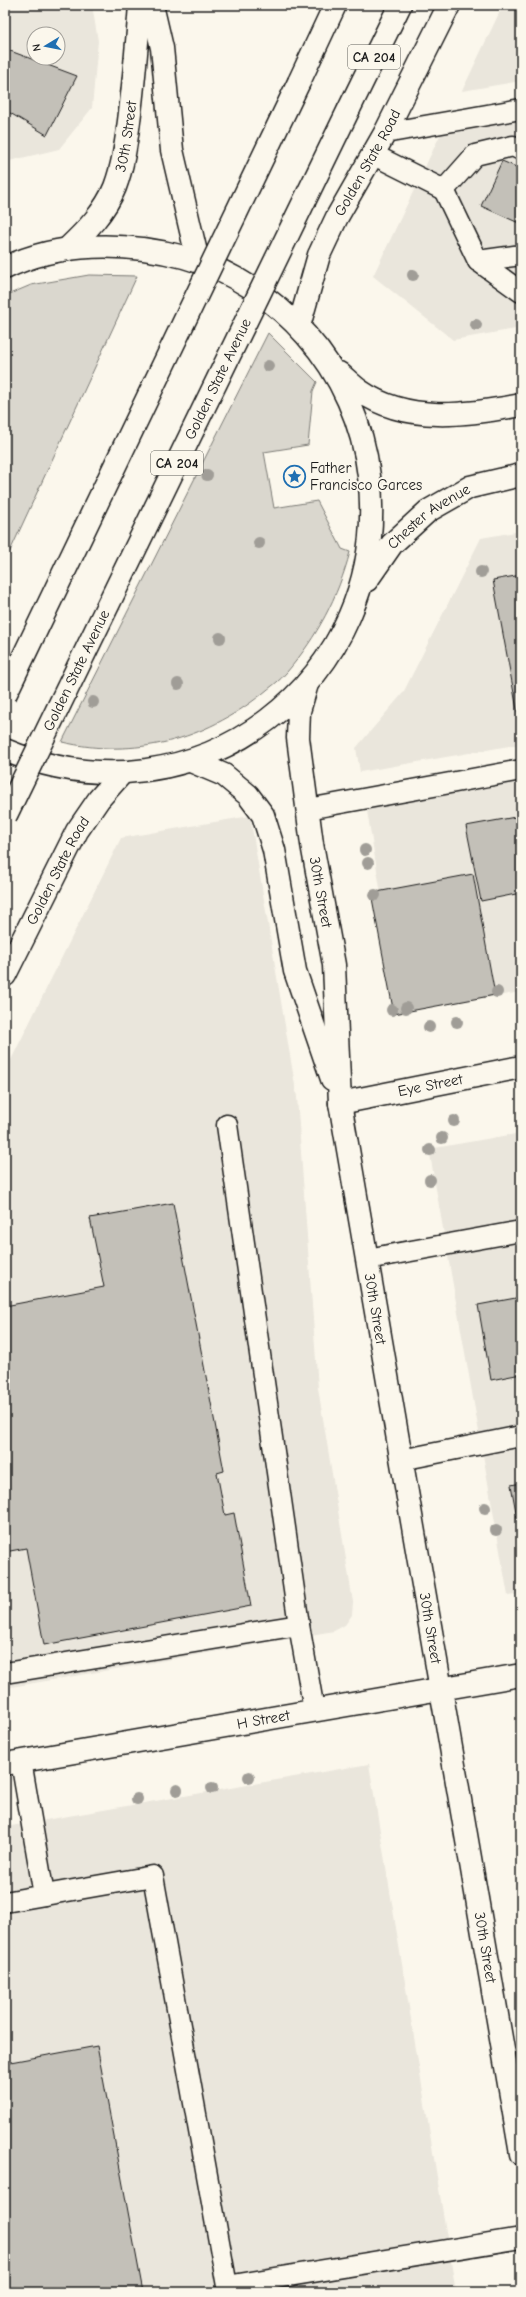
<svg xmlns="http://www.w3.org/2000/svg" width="526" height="2297" font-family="'Comic Neue',sans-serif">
	<rect width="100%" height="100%" fill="#fbf7ec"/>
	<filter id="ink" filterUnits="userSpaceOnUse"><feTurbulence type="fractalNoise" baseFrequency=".025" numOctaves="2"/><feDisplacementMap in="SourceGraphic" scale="8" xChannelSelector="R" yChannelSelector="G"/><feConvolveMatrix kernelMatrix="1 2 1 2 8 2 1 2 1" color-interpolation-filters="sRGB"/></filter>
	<g filter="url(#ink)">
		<g fill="#eae6dc" fill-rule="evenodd">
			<path d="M5,5H92L98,41L92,108L59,149L5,162ZM34,34H58V58H34Z"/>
			<polygon points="503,5 521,5 521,81 462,91"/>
			<polygon points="521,115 521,328 453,340 373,276 443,129"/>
			<polygon points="521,531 521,744 360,772 356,748 403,693 481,538"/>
			<polygon points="521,779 521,992 401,1012 366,805"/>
			<polygon points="250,816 297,1097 318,1388 353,1602 352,1615 345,1625 334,1631 5,1688 5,1072 121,838"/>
			<polygon points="521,1133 521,1594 508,1596 429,1149"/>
			<polygon points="369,1764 456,2292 5,2292 5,1827"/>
		</g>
		<g fill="#dad7ce" stroke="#7b7a75">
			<polygon points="89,275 137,276 5,562 5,296 31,285"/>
			<path d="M268,333L317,382L313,391L308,445L264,452L274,508L317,501L342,549L350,552C338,597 317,637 287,672C280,681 270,687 262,694C204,740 135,759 62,742Z"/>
		</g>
		<g fill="#c3c0b8" stroke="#1c1c1c">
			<polygon points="5,49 77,76 47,135 5,110"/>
			<polygon points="502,161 521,169 521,224 481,206"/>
			<polygon points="521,575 521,731 493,580"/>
			<polygon points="521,816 521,893 481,901 466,826"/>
			<polygon points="473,874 495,995 394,1014 371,893"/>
			<polygon points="173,1203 224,1471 217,1473 225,1515 234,1513 251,1606 44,1645 26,1548 5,1552 5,1306 104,1287 90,1218"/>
			<polygon points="521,1297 521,1374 491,1380 478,1305"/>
			<polygon points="521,1483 521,1539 511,1485"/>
			<polygon points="97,2046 143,2292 5,2292 5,2063"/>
		</g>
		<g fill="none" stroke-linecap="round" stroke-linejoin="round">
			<defs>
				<g id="lane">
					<polyline points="385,133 521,109"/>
					<polyline points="372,154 444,190 475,155 513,146 521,150"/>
					<polyline points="444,190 478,261 521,255"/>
					<polyline points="478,261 521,292"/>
					<polyline points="308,809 521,770"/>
					<polyline points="227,1125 299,1625"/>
					<polyline points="367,1259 521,1231"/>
					<polyline points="401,1460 521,1436"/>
					<polyline points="5,1673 299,1625 314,1710"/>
					<polyline points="21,1761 44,1895"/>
					<polyline points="5,1902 153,1876 227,2286 521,2238"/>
				</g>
				<g id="street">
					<path id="s1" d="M340,1103L521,1067"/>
				</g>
				<g id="secondary">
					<polyline points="152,5 162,48 172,150 198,261"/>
					<path id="s2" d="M67,249C86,231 105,212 115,187C123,166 126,143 129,121C134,82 137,44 140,5"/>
					<path d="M5,268C60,241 126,242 184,257C231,270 274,299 306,335C341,374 363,424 369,476C394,680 195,831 5,750"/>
					<path id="s3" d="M299,326L319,255L337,217L385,133L449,5"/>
					<path d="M339,373C346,379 353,386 360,391C407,424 468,415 521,405"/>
					<path id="s4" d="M367,580L392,544L428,511L470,487L521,475"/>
					<path id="s5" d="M307,684L299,711L298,738L312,844L334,965L340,1103L521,2154"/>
					<polyline points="191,761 224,775 248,795 263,815 274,850 295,971 332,1079"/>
					<path id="s6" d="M5,975L77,831L99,799L122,773"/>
					<path id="s7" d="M5,1764L521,1675"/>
				</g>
				<g id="highway">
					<polyline points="299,82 335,5"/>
					<polyline points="349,109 400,5"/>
				</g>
			</defs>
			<use href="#lane" stroke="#1c1c1c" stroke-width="23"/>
			<use href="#street" stroke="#1c1c1c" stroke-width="25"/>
			<use href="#secondary" stroke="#1c1c1c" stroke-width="25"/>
			<use href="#highway" stroke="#1c1c1c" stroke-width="25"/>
			<use href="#lane" stroke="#fbf7ec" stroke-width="20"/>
			<use href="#street" stroke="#fbf7ec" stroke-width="22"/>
			<use href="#secondary" stroke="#fbf7ec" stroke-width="22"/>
			<use href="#highway" stroke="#fbf7ec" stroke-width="22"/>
			<defs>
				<g id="highway-bridge">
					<polyline points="5,695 299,82"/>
					<path id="s8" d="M5,817L349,109"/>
				</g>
			</defs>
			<use href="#highway-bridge" stroke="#1c1c1c" stroke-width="25" stroke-linecap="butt"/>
			<use href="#highway-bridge" stroke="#fbf7ec" stroke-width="22"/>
		</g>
		<g fill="#a09d97">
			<circle cx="413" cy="275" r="6"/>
			<circle cx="476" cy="325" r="6"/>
			<circle cx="268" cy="366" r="6"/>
			<circle cx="207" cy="475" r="6"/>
			<circle cx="259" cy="543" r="6"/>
			<circle cx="481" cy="572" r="6"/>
			<circle cx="220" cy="638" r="6"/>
			<circle cx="178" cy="684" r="6"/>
			<circle cx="93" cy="702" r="6"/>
			<circle cx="365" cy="850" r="6"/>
			<circle cx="368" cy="863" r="6"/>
			<circle cx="375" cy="895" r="6"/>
			<circle cx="497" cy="992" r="6"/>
			<circle cx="406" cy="1008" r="6"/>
			<circle cx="392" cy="1010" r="6"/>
			<circle cx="457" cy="1022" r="6"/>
			<circle cx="429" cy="1027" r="6"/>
			<circle cx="454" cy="1121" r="6"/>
			<circle cx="442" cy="1138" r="6"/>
			<circle cx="430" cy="1150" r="6"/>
			<circle cx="430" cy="1180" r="6"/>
			<circle cx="485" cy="1508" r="6"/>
			<circle cx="496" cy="1530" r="6"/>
			<circle cx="249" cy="1777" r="6"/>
			<circle cx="212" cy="1788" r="6"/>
			<circle cx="177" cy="1790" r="6"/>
			<circle cx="137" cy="1799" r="6"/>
		</g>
	</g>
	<defs>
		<symbol id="sight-ring" viewBox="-11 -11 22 22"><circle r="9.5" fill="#fbf7ec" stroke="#1f6fb2" stroke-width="1.5"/><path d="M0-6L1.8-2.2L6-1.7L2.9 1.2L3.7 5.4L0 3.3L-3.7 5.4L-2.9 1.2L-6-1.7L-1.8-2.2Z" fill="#1f6fb2"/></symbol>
	</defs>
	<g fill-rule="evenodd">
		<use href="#sight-ring" x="282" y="464" width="25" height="25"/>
	</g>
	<g text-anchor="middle" stroke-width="4" stroke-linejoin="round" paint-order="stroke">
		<g fill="#fbf7ec" stroke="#5f5e5a" stroke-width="1">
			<rect x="348" y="45" width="52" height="24" rx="3"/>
			<rect x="151" y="451" width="52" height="24" rx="3"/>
		</g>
		<g font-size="14" font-weight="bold" fill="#1c1c1c">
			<text x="374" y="62">CA 204</text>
			<text x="177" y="468">CA 204</text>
		</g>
		<g font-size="15" fill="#1c1c1c" stroke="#fbf7ec">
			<text dy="5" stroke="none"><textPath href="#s2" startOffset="131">30th Street</textPath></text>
			<text dy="5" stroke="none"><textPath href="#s3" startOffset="178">Golden State Road</textPath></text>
			<text dy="5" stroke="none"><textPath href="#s8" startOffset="487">Golden State Avenue</textPath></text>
			<text dy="5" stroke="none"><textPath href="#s4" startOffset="90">Chester Avenue</textPath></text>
			<text dy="5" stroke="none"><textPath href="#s8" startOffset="163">Golden State Avenue</textPath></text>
			<text dy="5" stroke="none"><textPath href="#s6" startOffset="117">Golden State Road</textPath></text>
			<text dy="5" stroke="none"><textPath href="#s5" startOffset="211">30th Street</textPath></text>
			<text dy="5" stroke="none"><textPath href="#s1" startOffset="92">Eye Street</textPath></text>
			<text dy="5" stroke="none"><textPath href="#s5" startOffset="632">30th Street</textPath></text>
			<text dy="5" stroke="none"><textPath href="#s5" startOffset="956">30th Street</textPath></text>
			<text dy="5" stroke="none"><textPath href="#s7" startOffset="262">H Street</textPath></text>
			<text dy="5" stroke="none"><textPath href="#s5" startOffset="1280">30th Street</textPath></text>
		</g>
		<g font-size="15" fill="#1c1c1c" stroke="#fbf7ec" text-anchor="start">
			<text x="310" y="473">Father<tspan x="310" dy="17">Francisco Garces</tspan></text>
		</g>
	</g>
	<rect width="526" height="2297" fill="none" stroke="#fbf7ec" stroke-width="20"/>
	<rect x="10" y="10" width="506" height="2277" fill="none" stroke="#1c1c1c" stroke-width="1.5" filter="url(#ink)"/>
	<g transform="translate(46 46) rotate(260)"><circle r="19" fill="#fbf7ec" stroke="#a29f99"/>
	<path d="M0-3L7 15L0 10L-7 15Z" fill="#1f6fb2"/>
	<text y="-6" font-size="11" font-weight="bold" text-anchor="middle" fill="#1c1c1c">N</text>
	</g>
</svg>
